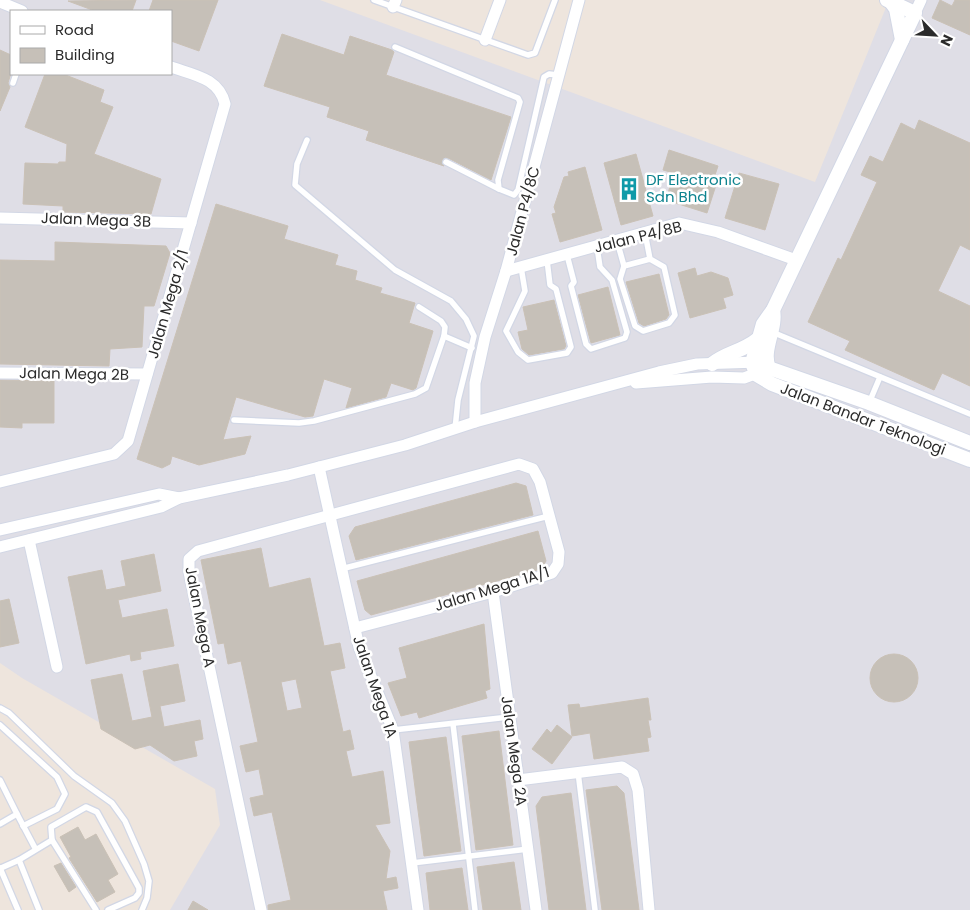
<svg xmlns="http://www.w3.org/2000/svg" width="970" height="910" font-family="Poppins,sans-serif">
	<rect width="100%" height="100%" fill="#eee5dd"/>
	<path fill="#dfdee6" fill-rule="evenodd" d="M0,0H320L815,182L889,0H970V910H170L220,825L215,789L22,678L0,663ZM11,11H171V74H11Z"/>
	<g fill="#c6c0b8" stroke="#cac1b6" fill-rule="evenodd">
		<polygon points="136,0 132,11 95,11 68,1"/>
		<polygon points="153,0 218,0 199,51 171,41 171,11 149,11"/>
		<polygon points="940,0 952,6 955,0 970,0 970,35 932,18"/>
		<polygon points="282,34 344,55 350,36 392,50 394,52 386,75 511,117 491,180 448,158 442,160 444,166 366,140 369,131 327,117 330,107 264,86"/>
		<polygon points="0,50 11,55 11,73 8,83 10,87 0,111"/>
		<polygon points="45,74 63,74 104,90 100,102 113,107 94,154 161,179 151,214 63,212 63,206 23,204 25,163 58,164 59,162 66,162 67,144 25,127"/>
		<polygon points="919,120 970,143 970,250 960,245 938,291 970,306 970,386 942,373 934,390 845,350 850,341 808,322 838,258 841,260 877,182 861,175 870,156 883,162 901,123 915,130"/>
		<polygon points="669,150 718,166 714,178 718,179 707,213 666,200 674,173 663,170"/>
		<polygon points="636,154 653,216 621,225 604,163"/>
		<polygon points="585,167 602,230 560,242 552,214 556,213 554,207 564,177 569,176 568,172"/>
		<polygon points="739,173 779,184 765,230 725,218"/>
		<polygon points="216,204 288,226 284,239 338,255 335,265 357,271 355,280 382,288 380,293 415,303 409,323 433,331 416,388 413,390 391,383 386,397 346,408 352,388 324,379 313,416 305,417 236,397 223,440 251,436 245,454 199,465 172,456 170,464 162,468 137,459"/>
		<polygon points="55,242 166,246 170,253 154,306 144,306 142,347 110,349 109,366 0,364 0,260 55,261"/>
		<polygon points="695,268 697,276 711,272 728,278 733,295 723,298 726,308 690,318 678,273"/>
		<polygon points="659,274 669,315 666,319 644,326 639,323 626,282"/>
		<polygon points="608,287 620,335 591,343 578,295"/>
		<polygon points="554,300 566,346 564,349 529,355 522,349 518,332 528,330 523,307"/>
		<polygon points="0,380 54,381 54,423 22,423 22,428 0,427"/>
		<polygon points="516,483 526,486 533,515 356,560 349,536 355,527"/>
		<polygon points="538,531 546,561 541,569 371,615 365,610 357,581"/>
		<path d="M261,548L269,588L310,578L324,646L340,643L345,668L330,671L343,732L350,730L354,749L346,751L352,777L383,771L384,777L390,823L375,825L390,851L386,879L396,877L398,888L383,891L387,910H268V905L291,900L272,812L254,816L250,798L264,795L259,769L246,772L240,746L258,742L247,689L241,661L228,664L224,643L218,644L201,560ZM296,679L302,708L287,711L281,682Z"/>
		<polygon points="154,554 161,591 118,600 122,618 167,609 174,646 140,652 141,659 131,661 130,654 86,664 68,577 102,570 106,590 126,586 121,561"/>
		<polygon points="9,599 19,643 0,647 0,601"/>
		<polygon points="484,624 490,689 485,691 487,698 419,718 417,712 401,716 388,683 407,678 399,648"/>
		<circle cx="894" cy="678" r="24"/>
		<polygon points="178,664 185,701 160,706 164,727 200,720 203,739 194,741 197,756 174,761 150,745 135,749 101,729 91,680 122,674 132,721 152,717 143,671"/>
		<polygon points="648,698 651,720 648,720 651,737 647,738 649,751 594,759 590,733 572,736 568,705 579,704 580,708"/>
		<polygon points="557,725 572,737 552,764 532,749 547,729 551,733"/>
		<polygon points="499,731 513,845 476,850 462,736"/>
		<polygon points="446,737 461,851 424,856 409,742"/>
		<polygon points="617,786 624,793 639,910 602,910 586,790"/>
		<polygon points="571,793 586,910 549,910 536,806 542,797"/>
		<polygon points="78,827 85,840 96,834 118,874 108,880 115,892 97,902 69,858 71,857 60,837"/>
		<polygon points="514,862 521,910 483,910 477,867"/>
		<polygon points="61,863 76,887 69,892 54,866"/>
		<polygon points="462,868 468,910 430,910 426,873"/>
		<polygon points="193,901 208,910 188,910"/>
	</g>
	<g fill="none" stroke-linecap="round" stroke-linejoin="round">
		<defs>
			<g id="service">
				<polyline points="374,0 528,55 535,53 555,0"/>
				<polyline points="395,47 518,98 520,102 498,180 499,189 514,195 518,190 544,77 549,74 558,75"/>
				<polyline points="13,83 16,74"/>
				<polyline points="307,140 297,164 295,185 395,270 451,301 466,319 474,336 458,400 455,429"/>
				<polyline points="446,162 499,189"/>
				<polyline points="645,233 650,259 664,267 675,315 669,323 643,331 635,326 620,279 624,266 650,259"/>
				<polyline points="617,241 624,266"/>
				<polyline points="567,255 574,282 571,286 586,344 591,349 625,338 627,332 612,280 600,267 597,247"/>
				<polyline points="521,267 525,291 506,331 518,352 528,360 567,353 571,347 556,289 550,285 547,260"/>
				<polyline points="419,307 441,321 445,327 444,336"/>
				<polyline points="772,332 970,414"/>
				<polyline points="869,403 880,377"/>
				<polyline points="234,420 299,423 314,421 415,394 426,388 444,336 472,348"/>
				<polyline points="341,569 549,516"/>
				<polyline points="0,708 9,713 74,776 112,803 125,821 144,864 149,881 147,898 142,910"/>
				<polyline points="453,724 475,910"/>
				<polyline points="0,725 57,777 65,794 57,809 23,826"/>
				<polyline points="393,730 509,717"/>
				<polyline points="578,772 595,910"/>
				<polyline points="0,780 17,814 0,824"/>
				<polyline points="17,814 35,848"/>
				<polyline points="19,860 39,910"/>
				<polyline points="412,863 528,849"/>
				<polyline points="0,868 18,910"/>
				<polyline points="1,868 19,860 52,840"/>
				<polyline points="96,910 52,840 51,827 86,807 97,812 139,888 139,893 135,898 108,910"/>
			</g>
			<g id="minor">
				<polyline points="0,2 22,11"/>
				<polyline points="393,7 396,0"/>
				<polyline points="915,13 921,0"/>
				<polyline points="485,40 500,0"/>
				<polyline points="0,218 191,223"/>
				<polyline points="506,271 679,223 718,232 796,260"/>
				<polyline points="0,373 147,374"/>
				<polyline points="636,383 712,377 744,378 763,371"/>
				<polyline points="475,422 475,383 485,337 506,271 579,0"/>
				<polyline points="319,467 359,647 393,730 418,910"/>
				<path d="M0,482L114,454L128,441L225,104C219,78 194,75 171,67"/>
				<polyline points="0,530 159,494 179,498"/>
				<polyline points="29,540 57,667"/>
				<polyline points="0,547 161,507 179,498 288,475 405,445 475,422 659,372 697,364 759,362"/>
				<polyline points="493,592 536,910"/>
				<polyline points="518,780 622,767 633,774 638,790 649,910"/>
				<polyline points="261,910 189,572 189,559 198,551 519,464 533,469 540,482 559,552 558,564 552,573 493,592 355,628"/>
			</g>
			<g id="tertiary">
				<polyline points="887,0 915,13 773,310 763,324 752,363 757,375 772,384 970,460"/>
				<polyline points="895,1 891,2 896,9 902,40"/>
				<path d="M773,310C777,329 761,350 769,368L869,403L970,443"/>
				<path d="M712,364C727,352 742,352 758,339"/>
			</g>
		</defs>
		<use href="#service" stroke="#d2d7e5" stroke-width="8"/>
		<use href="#minor" stroke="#d2d7e5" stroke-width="13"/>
		<use href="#tertiary" stroke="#d2d7e5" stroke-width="16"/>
		<use href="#service" stroke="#fff" stroke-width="5.5"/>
		<use href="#minor" stroke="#fff" stroke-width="11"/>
		<use href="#tertiary" stroke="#fff" stroke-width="14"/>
	</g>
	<defs>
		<symbol id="building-bare" viewBox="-9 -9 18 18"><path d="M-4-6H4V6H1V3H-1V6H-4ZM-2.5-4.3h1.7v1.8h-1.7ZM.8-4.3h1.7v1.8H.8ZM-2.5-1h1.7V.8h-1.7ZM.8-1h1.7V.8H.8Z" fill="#0f9aa8" stroke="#fff" stroke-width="2.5" paint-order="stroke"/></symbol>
	</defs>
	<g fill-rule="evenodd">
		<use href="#building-bare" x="613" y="173" width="32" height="32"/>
	</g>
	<g text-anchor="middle" stroke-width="5" stroke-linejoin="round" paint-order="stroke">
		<g font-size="15" fill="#0d838f" stroke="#fff" text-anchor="start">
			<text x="646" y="185">DF Electronic<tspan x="646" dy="17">Sdn Bhd</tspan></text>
		</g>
		<g font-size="15" fill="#2b2b2b" stroke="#fff">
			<text transform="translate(523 211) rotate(-75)" y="5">Jalan P4/8C</text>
			<text transform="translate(96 220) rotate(2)" y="5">Jalan Mega 3B</text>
			<text transform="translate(638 237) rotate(-14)" y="5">Jalan P4/8B</text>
			<text transform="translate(168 304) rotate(-74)" y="5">Jalan Mega 2/1</text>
			<text transform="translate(74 374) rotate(1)" y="5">Jalan Mega 2B</text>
			<text transform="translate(863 419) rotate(21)" y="5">Jalan Bandar Teknologi</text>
			<text transform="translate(492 589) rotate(-17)" y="5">Jalan Mega 1A/1</text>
			<text transform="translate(200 617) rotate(79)" y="5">Jalan Mega A</text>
			<text transform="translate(375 687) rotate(71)" y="5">Jalan Mega 1A</text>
			<text transform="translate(514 751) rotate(82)" y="5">Jalan Mega 2A</text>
		</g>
	</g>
	<rect x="10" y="10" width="162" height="65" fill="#ffffff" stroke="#aaaaaa"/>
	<rect x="20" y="26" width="25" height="8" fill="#ffffff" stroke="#aaaaaa"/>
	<text x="55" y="35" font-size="15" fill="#2b2b2b">Road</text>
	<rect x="20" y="48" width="25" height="15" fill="#c6c0b8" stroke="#aaaaaa"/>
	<text x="55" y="60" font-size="15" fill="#2b2b2b">Building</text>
	<g transform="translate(935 35) rotate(115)" stroke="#ffffff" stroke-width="4" paint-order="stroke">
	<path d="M0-4L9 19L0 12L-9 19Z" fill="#2b2b2b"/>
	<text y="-8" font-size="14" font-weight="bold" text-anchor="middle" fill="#2b2b2b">N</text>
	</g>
</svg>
